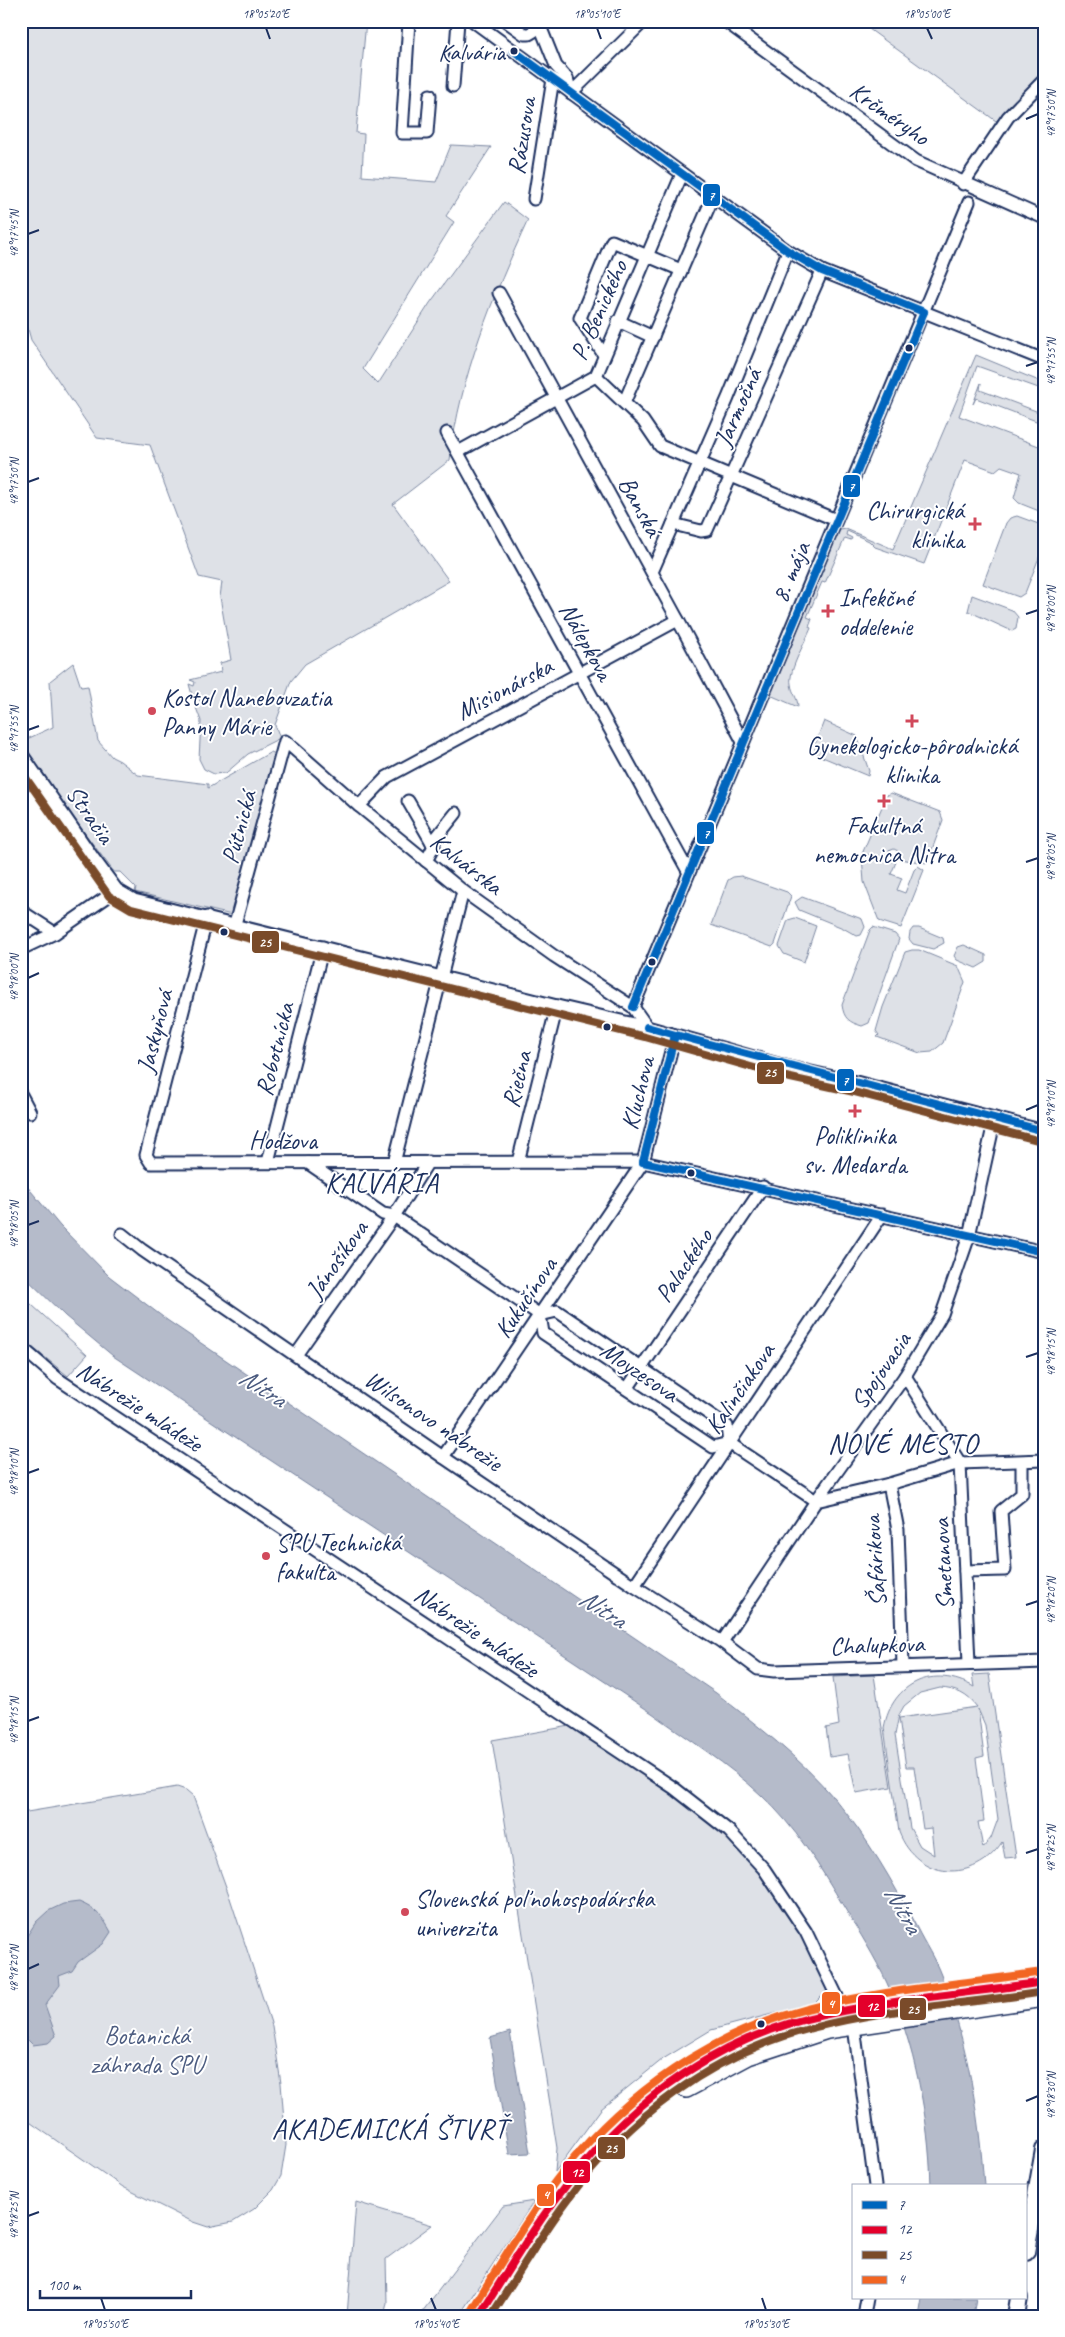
<svg xmlns="http://www.w3.org/2000/svg" width="1065" height="2337" font-family="Caveat,sans-serif">
	<rect width="100%" height="100%" fill="#fff"/>
	<filter id="ink" filterUnits="userSpaceOnUse"><feTurbulence type="fractalNoise" baseFrequency=".02" numOctaves="2"/><feDisplacementMap in="SourceGraphic" scale="10" xChannelSelector="R" yChannelSelector="G"/><feConvolveMatrix kernelMatrix="1 2 1 2 8 2 1 2 1" color-interpolation-filters="sRGB"/></filter>
	<g filter="url(#ink)">
		<g fill="#dee1e7" stroke="#7c88a2" fill-rule="evenodd">
			<path d="M21,21H366L356,133L364,134L362,176L436,182L451,145L491,147L446,216L454,222L363,369L378,384L430,303L504,202L528,220C493,296 460,376 450,460L393,504L449,581L305,664L291,681L275,725L280,738L248,754L226,773L214,774L204,769L199,759L201,721L195,705L201,703L197,694L192,695L189,684L194,686L195,682L190,680L221,672L220,663L231,660L220,597L222,582L199,577L150,445L97,438L31,340L21,304Z"/>
			<polygon points="858,21 1044,21 1044,77 996,121"/>
			<path d="M976,355L1044,383V390L977,366L959,416L1044,448V513L1019,503L1014,498L1021,473L1001,466L995,471L965,460L924,564L875,547L869,541L847,531L846,535L852,538L851,540L845,538L825,583L822,582L807,617L812,619L809,627L811,628C806,641 788,671 791,684C792,693 798,698 798,707L770,695L840,530L846,529L893,549Z"/>
			<polygon points="981,383 980,390 1044,414 1044,424 976,398 973,404"/>
			<polygon points="1017,516 1044,526 1044,545 1025,593 1019,597 983,584 1006,523 1010,518"/>
			<polygon points="972,595 1012,610 1018,617 1016,629 1012,631 968,611"/>
			<polygon points="73,663 81,687 88,686 98,741 112,757 120,761 138,775 208,784 208,788 271,752 278,755 232,915 135,892 136,888 120,872 114,872 21,749 21,734 23,733 27,739 53,727 50,681"/>
			<polygon points="824,721 857,736 869,771 868,776 820,756 815,752 815,744"/>
			<polygon points="891,793 940,812 943,820 927,863 899,859 896,854 898,851 894,849 886,852 889,857 862,854 887,795"/>
			<polygon points="862,856 896,862 891,874 902,878 897,890 905,893 914,870 918,866 924,870 901,928 879,921 864,882"/>
			<polygon points="741,876 787,892 791,896 775,944 772,947 711,925 728,880 733,877"/>
			<polygon points="802,897 862,919 865,927 861,935 857,936 843,928 799,910 795,902"/>
			<polygon points="795,918 816,926 804,962 784,954 779,946 788,920"/>
			<path d="M873,927L895,934L899,939L869,1023L862,1026C849,1022 844,1019 842,1005L870,930Z"/>
			<polygon points="913,928 919,928 943,938 944,943 933,949 913,944 909,939 910,932"/>
			<polygon points="964,945 986,955 986,962 976,968 957,960 954,956 958,947"/>
			<polygon points="912,950 919,950 958,966 965,982 943,1043 932,1052 920,1053 877,1037 879,1035 876,1031 883,1007 905,952"/>
			<polygon points="21,1295 87,1355 68,1376 21,1338"/>
			<path d="M989,1674L1016,1857L1005,1858L1002,1842C975,1884 917,1880 899,1832L884,1728C892,1682 934,1664 974,1687L972,1675ZM940,1688C956,1689 967,1694 977,1707L899,1718L906,1767H914L923,1829L931,1828L934,1855L920,1846L910,1828L895,1735L899,1715L904,1706L920,1693ZM978,1709L985,1725L998,1819L991,1838L983,1848L978,1822L984,1821L976,1758L984,1756Z"/>
			<polygon points="874,1675 891,1787 856,1793 848,1754 830,1757 826,1728 839,1725 833,1677"/>
			<path d="M570,1726C646,1776 728,1822 780,1898C800,1926 813,1958 828,1989L814,2003L711,2030L663,2059L601,2109L555,2172L557,2148L492,1740Z"/>
			<polygon points="177,1787 186,1790 193,1796 229,1895 272,2026 281,2083 286,2145 281,2176 273,2190 254,2209 233,2222 208,2227 193,2222 123,2187 21,2116 21,1813"/>
			<polygon points="534,2201 459,2316 419,2316 503,2206"/>
			<polygon points="356,2202 432,2225 386,2259 387,2303 384,2316 347,2316"/>
		</g>
		<g fill="#b5bbca" stroke="#77839f">
			<path d="M21,1179L60,1226L109,1276L167,1320L716,1693C757,1725 800,1758 834,1798C868,1838 893,1882 917,1928C925,1944 935,1959 941,1975C968,2042 979,2115 984,2186H931C929,2117 915,2046 887,1983C875,1957 859,1932 844,1907C821,1868 795,1826 761,1795C728,1764 688,1739 652,1713L113,1356L65,1316L21,1273Z"/>
			<path d="M79,1902C96,1909 103,1917 111,1932L103,1944L78,1962L72,1971L59,1976L60,1985L45,2005L56,2036L48,2043L33,2045L21,2033V1945L36,1922L48,1911L63,1904Z"/>
			<polygon points="510,2032 530,2153 509,2154 490,2038"/>
			<polygon points="922,2298 976,2298 973,2316 919,2316"/>
		</g>
		<g fill="none" stroke-linecap="round" stroke-linejoin="round">
			<defs>
				<g id="street">
					<polyline points="409,21 402,133 427,133 430,95"/>
					<polyline points="473,21 788,251 822,271 1044,360"/>
					<polyline points="506,21 524,34 529,34 534,31 538,21"/>
					<polyline points="538,21 556,66 567,78 571,93 644,21"/>
					<polyline points="725,21 916,161 1044,218"/>
					<polyline points="453,86 458,21"/>
					<polyline points="963,184 1008,117 1044,80"/>
					<polyline points="534,199 553,79"/>
					<polyline points="499,293 678,620 743,742"/>
					<polyline points="618,321 653,337"/>
					<polyline points="604,355 580,318 612,241 681,270"/>
					<polyline points="596,376 643,421 660,446 836,520"/>
					<polyline points="624,403 713,197"/>
					<polyline points="447,433 688,871"/>
					<polyline points="458,452 596,376 682,174"/>
					<polyline points="673,524 701,531 707,530 822,271"/>
					<polyline points="652,572 728,398 788,251"/>
					<polyline points="21,753 94,859 117,890 134,900 557,1006 647,1027 789,1067 856,1082 1044,1131"/>
					<polyline points="408,801 434,846 426,861"/>
					<polyline points="359,806 387,777 678,620"/>
					<polyline points="432,843 456,813"/>
					<polyline points="21,911 55,933"/>
					<polyline points="207,917 146,1155 151,1163 643,1162 1044,1252"/>
					<polyline points="235,924 285,741 359,806 463,891 554,956 633,1007 647,1027"/>
					<polyline points="21,949 55,933 117,890"/>
					<polyline points="633,1007 969,202"/>
					<polyline points="21,1095 30,1112"/>
					<polyline points="268,1162 323,947"/>
					<polyline points="518,1162 557,1006"/>
					<polyline points="308,1163 383,1214 394,1216 540,1315"/>
					<polyline points="394,1163 463,891"/>
					<polyline points="122,1234 142,1250 443,1457 634,1586 722,1642 758,1669 774,1671 1044,1662"/>
					<polyline points="21,1347 58,1379 674,1788 729,1831 764,1869 806,1932 844,2011"/>
					<polyline points="296,1355 394,1216 428,1162"/>
					<polyline points="905,1376 960,1463 969,1663"/>
					<polyline points="627,1389 763,1187"/>
					<polyline points="729,1443 727,1426 557,1311 540,1315 543,1333 713,1447 729,1443 816,1501"/>
					<polyline points="443,1457 643,1162 675,1035"/>
					<polyline points="889,1484 898,1530 903,1665"/>
					<polyline points="816,1501 889,1484 960,1463 1044,1460"/>
					<polyline points="965,1571 1005,1570 1001,1511 1022,1494 1022,1462"/>
					<polyline points="634,1586 882,1215"/>
					<polyline points="722,1642 816,1501 905,1376 942,1314 969,1236 995,1118"/>
					<polyline points="851,2024 855,2034 875,2186"/>
					<polyline points="864,2316 867,2298"/>
				</g>
				<g id="secondary">
					<polyline points="1026,2252 1044,2150"/>
					<polyline points="1016,2316 1019,2298"/>
				</g>
				<g id="primary">
					<polyline points="686,2088 748,2055 827,2029 1044,1997"/>
					<path d="M479,2316C514,2263 546,2205 588,2158C624,2118 670,2079 717,2053C749,2036 788,2023 823,2015C896,2000 971,1994 1044,1982"/>
				</g>
			</defs>
			<use href="#street" stroke="#1b2f5e" stroke-width="15"/>
			<use href="#secondary" stroke="#1b2f5e" stroke-width="20"/>
			<use href="#primary" stroke="#1b2f5e" stroke-width="22"/>
			<use href="#street" stroke="#fff" stroke-width="11"/>
			<use href="#secondary" stroke="#fff" stroke-width="16"/>
			<use href="#primary" stroke="#fff" stroke-width="19"/>
			<defs>
				<g id="bus-1">
					<polyline points="514,51 788,251 822,271 924,312"/>
					<polyline points="633,1007 924,312"/>
					<path d="M647,1027C779,1064 911,1096 1044,1131"/>
					<polyline points="643,1162 1044,1252"/>
					<polyline points="643,1162 675,1035"/>
				</g>
				<path id="bus-2" d="M479,2316C509,2269 537,2221 572,2178C635,2097 723,2036 823,2015C896,1999 970,1993 1044,1982"/>
				<g id="bus-3">
					<polyline points="21,771 109,896 131,909 645,1037 786,1077 854,1092 1041,1141"/>
					<path d="M491,2316C516,2278 539,2238 566,2202C627,2118 711,2054 812,2028C887,2008 967,2004 1044,1992"/>
				</g>
				<path id="bus-4" d="M471,2311C501,2263 530,2213 565,2169C628,2092 710,2034 807,2009C884,1989 964,1984 1042,1972"/>
			</defs>
			<use href="#bus-1" stroke="#fff" stroke-width="11"/>
			<use href="#bus-2" stroke="#fff" stroke-width="11"/>
			<use href="#bus-3" stroke="#fff" stroke-width="11"/>
			<use href="#bus-4" stroke="#fff" stroke-width="11"/>
			<use href="#bus-1" stroke="#0065bd" stroke-width="8"/>
			<use href="#bus-2" stroke="#e4002b" stroke-width="8"/>
			<use href="#bus-3" stroke="#7a4b2a" stroke-width="8"/>
			<use href="#bus-4" stroke="#f26522" stroke-width="8"/>
		</g>
	</g>
	<path fill="none" stroke="#1b2f5e" stroke-width="2" d="M266,28L270,39M597,28L601,39M927,28L932,39M1026,119L1038,114M28,234L39,230M1026,366L1038,362M28,482L39,478M1026,614L1038,610M28,730L39,726M1026,862L1038,858M28,978L39,973M1026,1110L1038,1105M28,1225L39,1221M1026,1357L1038,1353M28,1473L39,1469M1026,1605L1038,1601M28,1721L39,1717M1026,1853L1038,1849M28,1969L39,1964M1026,2101L1038,2096M28,2216L39,2212M101,2298L105,2310M431,2298L436,2310M762,2298L766,2310"/>
	<g fill="#1b2f5e" stroke="#fff" stroke-width="2">
		<circle cx="514" cy="51" r="4.5"/>
		<circle cx="909" cy="348" r="4.5"/>
		<circle cx="224" cy="932" r="4.5"/>
		<circle cx="652" cy="962" r="4.5"/>
		<circle cx="607" cy="1027" r="4.5"/>
		<circle cx="691" cy="1173" r="4.5"/>
		<circle cx="761" cy="2024" r="4.5"/>
	</g>
	<g fill="#d1495b" stroke="#fff" stroke-width="2">
		<path d="M972.5 516.5h5v5h5v5h-5v5h-5v-5h-5v-5h5z"/>
		<path d="M825.5 603.5h5v5h5v5h-5v5h-5v-5h-5v-5h5z"/>
		<circle cx="152" cy="711" r="5"/>
		<path d="M909.5 713.5h5v5h5v5h-5v5h-5v-5h-5v-5h5z"/>
		<path d="M881.5 793.5h5v5h5v5h-5v5h-5v-5h-5v-5h5z"/>
		<path d="M852.5 1103.5h5v5h5v5h-5v5h-5v-5h-5v-5h5z"/>
		<circle cx="266" cy="1556" r="5"/>
		<circle cx="405" cy="1912" r="5"/>
	</g>
	<g text-anchor="middle" stroke-width="4" stroke-linejoin="round" paint-order="stroke">
		<g font-size="24" fill="#1b2f5e" stroke="#fff" text-anchor="end">
			<text x="505" y="60">Kalvária</text>
		</g>
		<g font-size="25" fill="#1b2f5e" stroke="#fff">
			<text transform="translate(890 113) rotate(35)" y="9">Krčméryho</text>
			<text transform="translate(521 136) rotate(-81)" y="9">Rázusova</text>
			<text transform="translate(598 310) rotate(-66)" y="9">P. Benického</text>
			<text transform="translate(737 407) rotate(-66)" y="9">Jarmočná</text>
			<text transform="translate(641 506) rotate(61)" y="9">Banská</text>
			<text transform="translate(790 572) rotate(-67)" y="9">8. mája</text>
			<text transform="translate(587 641) rotate(61)" y="9">Nálepkova</text>
			<text transform="translate(504 688) rotate(-28)" y="9">Misionárska</text>
			<text transform="translate(91 814) rotate(55)" y="9">Stračia</text>
			<text transform="translate(238 827) rotate(-75)" y="9">Pútnická</text>
			<text transform="translate(467 863) rotate(38)" y="9">Kalvárska</text>
			<text transform="translate(154 1031) rotate(-76)" y="9">Jaskyňová</text>
			<text transform="translate(274 1049) rotate(-76)" y="9">Robotnícka</text>
			<text transform="translate(516 1079) rotate(-76)" y="9">Riečna</text>
			<text transform="translate(637 1093) rotate(-76)" y="9">Kluchova</text>
			<text x="283" y="1149">Hodžova</text>
			<text transform="translate(336 1259) rotate(-55)" y="9">Jánošíkova</text>
			<text transform="translate(683 1265) rotate(-56)" y="9">Palackého</text>
			<text transform="translate(525 1297) rotate(-56)" y="9">Kukučínova</text>
			<text transform="translate(880 1370) rotate(-56)" y="9">Spojovacia</text>
			<text transform="translate(640 1371) rotate(34)" y="9">Moyzesova</text>
			<text transform="translate(739 1388) rotate(-56)" y="9">Kalinčiakova</text>
			<text transform="translate(140 1406) rotate(33)" y="9">Nábrežie mládeže</text>
			<text transform="translate(434 1420) rotate(34)" y="9">Wilsonovo nábrežie</text>
			<text transform="translate(874 1561) rotate(-94)" y="9">Šafárikova</text>
			<text transform="translate(942 1564) rotate(-93)" y="9">Smetanova</text>
			<text transform="translate(477 1631) rotate(34)" y="9">Nábrežie mládeže</text>
			<text transform="translate(877 1644) rotate(-2)" y="9">Chalupkova</text>
		</g>
		<g font-size="25" fill="#1b2f5e" stroke="#fff" text-anchor="start">
			<text x="964" y="519" text-anchor="end">Chirurgická<tspan x="964" dy="29">klinika</tspan></text>
			<text x="839" y="606">Infekčné<tspan x="839" dy="29">oddelenie</tspan></text>
			<text x="162" y="706">Kostol Nanebovzatia<tspan x="162" dy="29">Panny Márie</tspan></text>
			<text x="912" y="754" text-anchor="middle">Gynekologicko-pôrodnická<tspan x="912" dy="29">klinika</tspan></text>
			<text x="884" y="834" text-anchor="middle">Fakultná<tspan x="884" dy="29">nemocnica Nitra</tspan></text>
			<text x="855" y="1144" text-anchor="middle">Poliklinika<tspan x="855" dy="29">sv. Medarda</tspan></text>
			<text x="276" y="1551">SPU Technická<tspan x="276" dy="29">fakulta</tspan></text>
			<text x="415" y="1907">Slovenská poľnohospodárska<tspan x="415" dy="29">univerzita</tspan></text>
		</g>
		<g font-size="25" fill="#4c5c80" stroke="#fff">
			<text x="147" y="2044">Botanická<tspan x="147" dy="29">záhrada SPU</tspan></text>
		</g>
		<g font-size="26" font-style="italic" fill="#49597e" stroke="#fff">
			<text transform="translate(263 1387) rotate(33)" y="9">Nitra</text>
			<text transform="translate(603 1608) rotate(33)" y="9">Nitra</text>
			<text transform="translate(904 1909) rotate(61)" y="9">Nitra</text>
		</g>
		<g font-size="28" letter-spacing="1" fill="#1b2f5e" stroke="#fff">
			<text x="382" y="1192">KALVÁRIA</text>
			<text x="903" y="1453">NOVÉ MESTO</text>
			<text x="390" y="2138">AKADEMICKÁ ŠTVRŤ</text>
		</g>
	</g>
	<g stroke="#fff" stroke-width="2">
		<rect x="702" y="183" width="19" height="24" rx="5" fill="#0065bd"/>
		<rect x="842" y="474" width="19" height="24" rx="5" fill="#0065bd"/>
		<rect x="696" y="821" width="19" height="24" rx="5" fill="#0065bd"/>
		<rect x="251" y="930" width="29" height="24" rx="5" fill="#7a4b2a"/>
		<rect x="756" y="1061" width="29" height="24" rx="5" fill="#7a4b2a"/>
		<rect x="836" y="1068" width="19" height="24" rx="5" fill="#0065bd"/>
		<rect x="821" y="1991" width="20" height="24" rx="5" fill="#f26522"/>
		<rect x="857" y="1994" width="29" height="24" rx="5" fill="#e4002b"/>
		<rect x="899" y="1997" width="28" height="24" rx="5" fill="#7a4b2a"/>
		<rect x="597" y="2136" width="29" height="24" rx="5" fill="#7a4b2a"/>
		<rect x="562" y="2160" width="29" height="24" rx="5" fill="#e4002b"/>
		<rect x="536" y="2183" width="19" height="24" rx="5" fill="#f26522"/>
	</g>
	<g font-size="14" text-anchor="middle" font-weight="bold" fill="#fff">
		<text x="711" y="200">7</text>
		<text x="851" y="491">7</text>
		<text x="706" y="838">7</text>
		<text x="265" y="947">25</text>
		<text x="770" y="1077">25</text>
		<text x="845" y="1085">7</text>
		<text x="831" y="2008">4</text>
		<text x="872" y="2011">12</text>
		<text x="913" y="2014">25</text>
		<text x="611" y="2153">25</text>
		<text x="577" y="2177">12</text>
		<text x="546" y="2199">4</text>
	</g>
	<rect width="1065" height="2337" fill="none" stroke="#fff" stroke-width="55"/>
	<rect x="852" y="2184" width="175" height="115" fill="#ffffff" stroke="#a4acbf"/>
	<rect x="862" y="2201" width="25" height="8" fill="#0065bd" stroke="#a4acbf"/>
	<text x="898" y="2210" font-size="15" fill="#1b2f5e">7</text>
	<rect x="862" y="2226" width="25" height="8" fill="#e4002b" stroke="#a4acbf"/>
	<text x="898" y="2234" font-size="15" fill="#1b2f5e">12</text>
	<rect x="862" y="2251" width="25" height="8" fill="#7a4b2a" stroke="#a4acbf"/>
	<text x="898" y="2260" font-size="15" fill="#1b2f5e">25</text>
	<rect x="862" y="2276" width="25" height="8" fill="#f26522" stroke="#a4acbf"/>
	<text x="898" y="2284" font-size="15" fill="#1b2f5e">4</text>
	<path d="M40 2290v8h151v-8" fill="none" stroke="#1b2f5e" stroke-width="2.5"/>
	<text x="48" y="2290" font-size="15" fill="#1b2f5e" stroke="#ffffff" stroke-width="4" paint-order="stroke">100 m</text>
	<rect x="28" y="28" width="1010" height="2282" fill="none" stroke="#1b2f5e" stroke-width="2"/>
	<g font-size="12" text-anchor="middle" fill="#1b2f5e">
		<text x="266" y="18">18°05'20"E</text>
		<text x="597" y="18">18°05'10"E</text>
		<text x="927" y="18">18°05'00"E</text>
		<text transform="translate(1051 114) rotate(-90)" y="4">48°17'50"N</text>
		<text transform="translate(14 234) rotate(-90)" y="4">48°17'45"N</text>
		<text transform="translate(1051 362) rotate(-90)" y="4">48°17'55"N</text>
		<text transform="translate(14 482) rotate(-90)" y="4">48°17'50"N</text>
		<text transform="translate(1051 610) rotate(-90)" y="4">48°18'00"N</text>
		<text transform="translate(14 730) rotate(-90)" y="4">48°17'55"N</text>
		<text transform="translate(1051 858) rotate(-90)" y="4">48°18'05"N</text>
		<text transform="translate(14 978) rotate(-90)" y="4">48°18'00"N</text>
		<text transform="translate(1051 1105) rotate(-90)" y="4">48°18'10"N</text>
		<text transform="translate(14 1225) rotate(-90)" y="4">48°18'05"N</text>
		<text transform="translate(1051 1353) rotate(-90)" y="4">48°18'15"N</text>
		<text transform="translate(14 1473) rotate(-90)" y="4">48°18'10"N</text>
		<text transform="translate(1051 1601) rotate(-90)" y="4">48°18'20"N</text>
		<text transform="translate(14 1721) rotate(-90)" y="4">48°18'15"N</text>
		<text transform="translate(1051 1849) rotate(-90)" y="4">48°18'25"N</text>
		<text transform="translate(14 1969) rotate(-90)" y="4">48°18'20"N</text>
		<text transform="translate(1051 2096) rotate(-90)" y="4">48°18'30"N</text>
		<text transform="translate(14 2216) rotate(-90)" y="4">48°18'25"N</text>
		<text x="105" y="2328">18°05'50"E</text>
		<text x="436" y="2328">18°05'40"E</text>
		<text x="766" y="2328">18°05'30"E</text>
	</g>
</svg>
